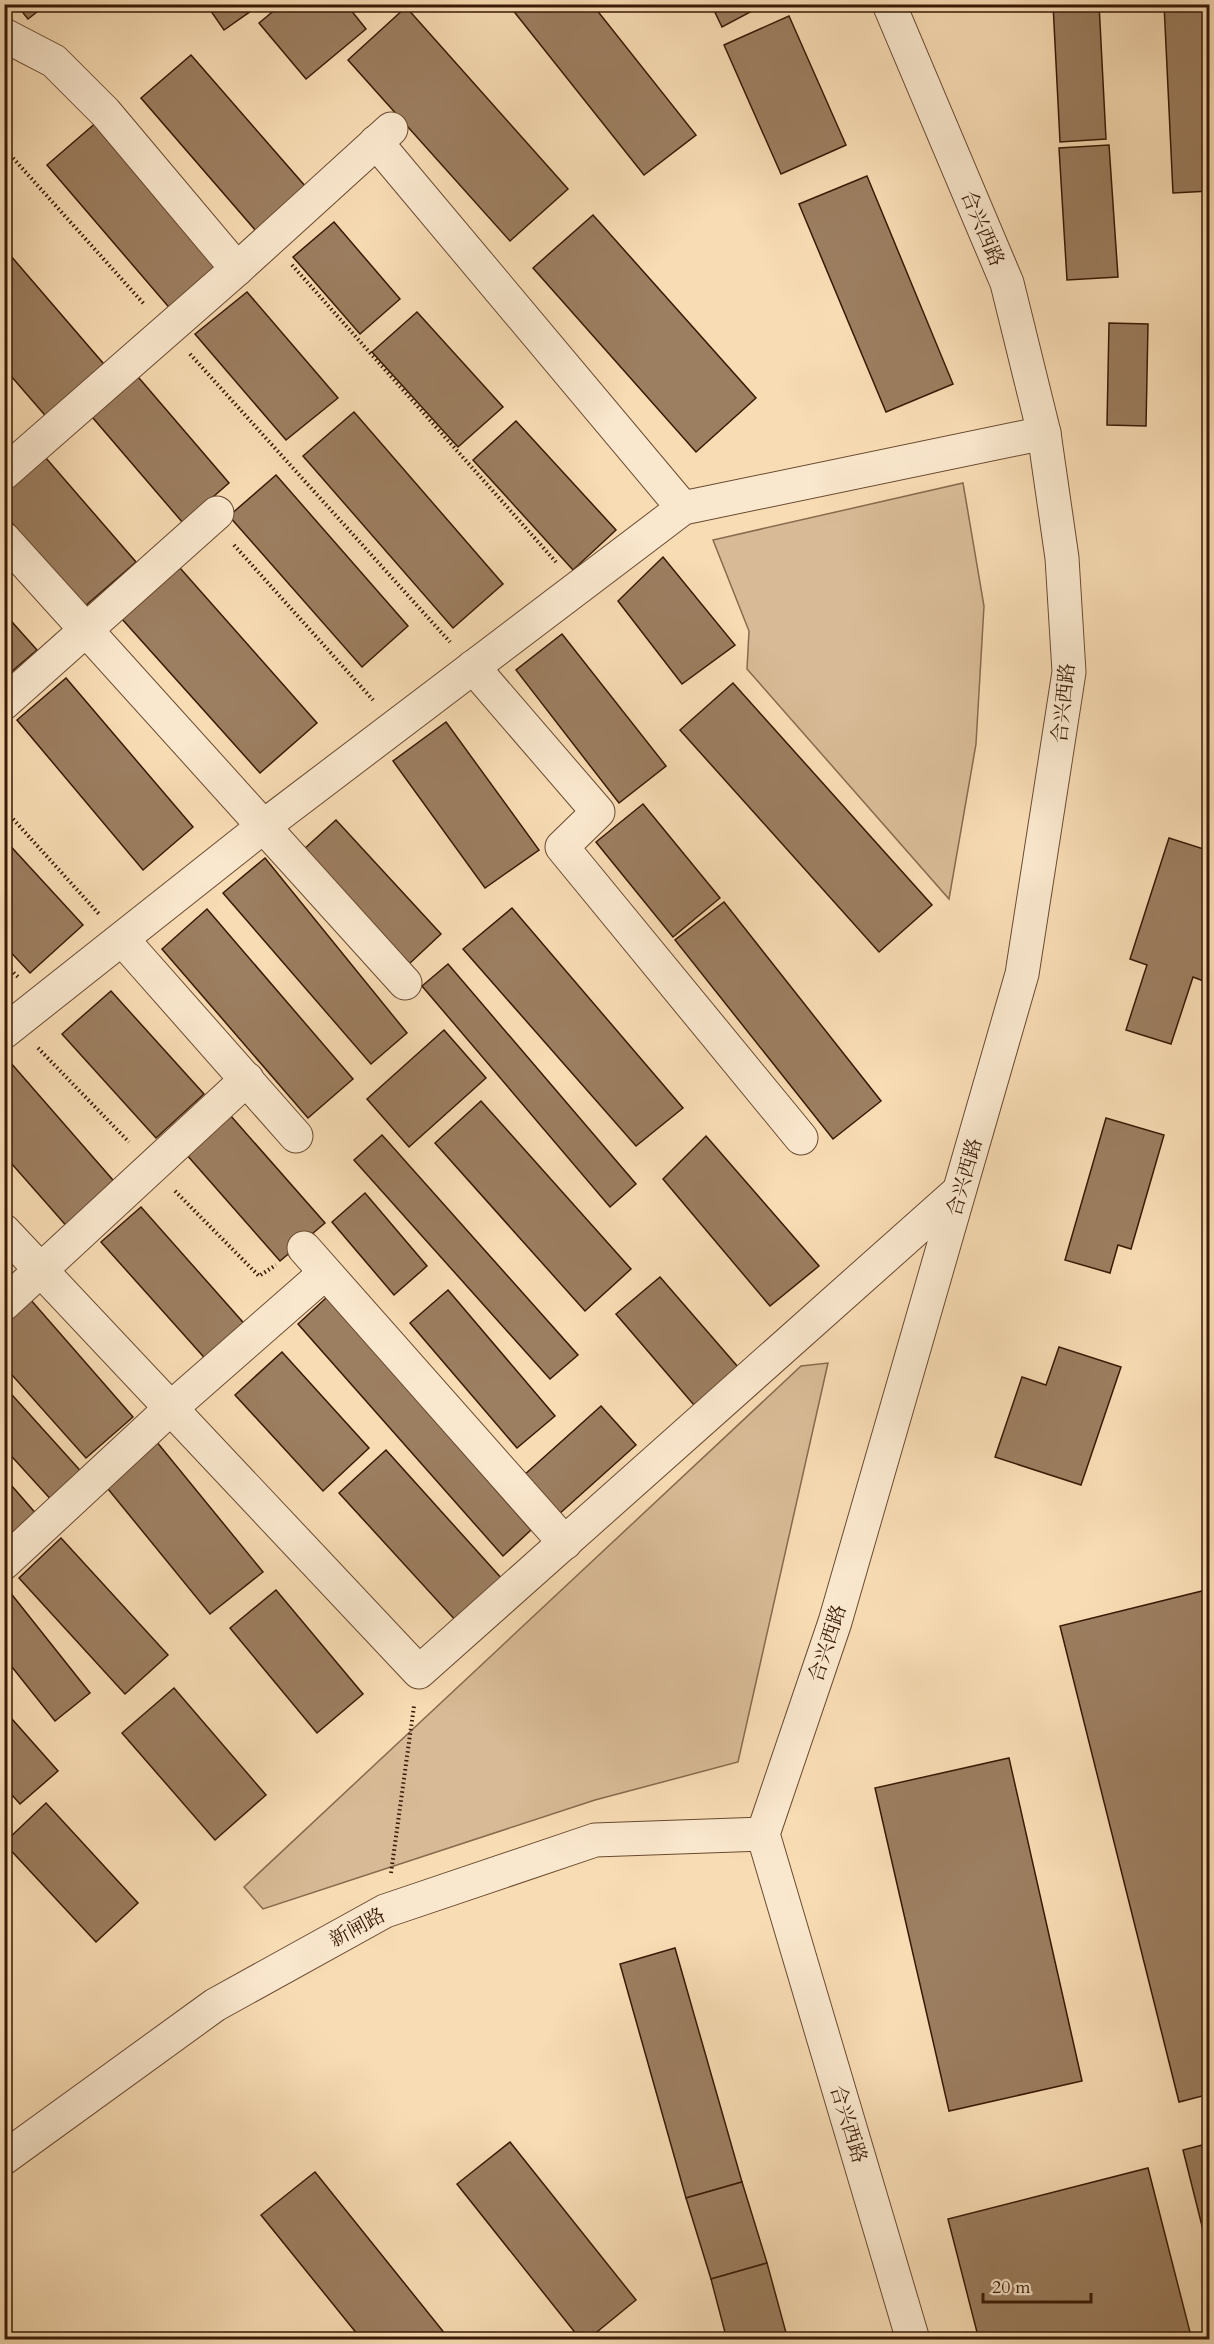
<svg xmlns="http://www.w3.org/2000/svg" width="1214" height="2344" font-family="Cardo,'Noto Serif SC',serif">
	<rect width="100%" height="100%" fill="#f8dcb4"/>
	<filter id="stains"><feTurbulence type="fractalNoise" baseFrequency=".00333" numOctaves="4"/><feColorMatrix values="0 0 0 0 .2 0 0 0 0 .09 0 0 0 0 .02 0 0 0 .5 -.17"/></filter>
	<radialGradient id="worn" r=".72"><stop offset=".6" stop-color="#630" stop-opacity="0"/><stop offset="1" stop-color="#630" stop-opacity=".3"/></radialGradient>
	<g fill="#d8bb96" stroke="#886a4e" stroke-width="1.5">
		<polygon points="963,483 984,606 976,744 949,899 747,669 749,631 713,540"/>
		<polygon points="828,1363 738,1762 595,1800 263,1909 244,1887 801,1366"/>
	</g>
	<g fill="#9c7e60" stroke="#391905" stroke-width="1.5">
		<polygon points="16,4 47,4 28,19"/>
		<polygon points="206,4 261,4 224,30"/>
		<polygon points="282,4 346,4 366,29 306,79 259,23"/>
		<polygon points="508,4 592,4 696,135 644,175"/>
		<polygon points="711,4 765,4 722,27"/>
		<polygon points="1053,4 1099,4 1106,139 1060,142"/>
		<polygon points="1164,4 1210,4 1210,191 1173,193"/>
		<polygon points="406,7 568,189 510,241 348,60"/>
		<polygon points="789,16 846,145 781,174 724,45"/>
		<polygon points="191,55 306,187 256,231 141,98"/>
		<polygon points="98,121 223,270 173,312 47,165"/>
		<polygon points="1109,145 1118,277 1067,280 1059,148"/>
		<polygon points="867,176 953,384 886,412 799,204"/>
		<polygon points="593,215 756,398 696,452 533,268"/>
		<polygon points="334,222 400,299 360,334 293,257"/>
		<polygon points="4,248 109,370 50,421 4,368"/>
		<polygon points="247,292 338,398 286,440 195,334"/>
		<polygon points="417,312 503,407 458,447 372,352"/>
		<polygon points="1109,323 1148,324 1146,426 1107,425"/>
		<polygon points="133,371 229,483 183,523 87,411"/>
		<polygon points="354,412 503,584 453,628 303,456"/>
		<polygon points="516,421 616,530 573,570 473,460"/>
		<polygon points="39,450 136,562 84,607 4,514 4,479"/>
		<polygon points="276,475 408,626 362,667 229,516"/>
		<polygon points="663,557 735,645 682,684 618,601"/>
		<polygon points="180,568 317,723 260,773 122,619"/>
		<polygon points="4,613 37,650 4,678"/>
		<polygon points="562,634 666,766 619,803 516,670"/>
		<polygon points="66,678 193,827 143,870 17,720"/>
		<polygon points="733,683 932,905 879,952 680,730"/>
		<polygon points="446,722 539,850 485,888 393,761"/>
		<polygon points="643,804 720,898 673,937 596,842"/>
		<polygon points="336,820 441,934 409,964 303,850"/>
		<polygon points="1169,838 1210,851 1210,970 1206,982 1193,977 1171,1044 1126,1030 1147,965 1130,959"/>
		<polygon points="4,839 83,925 30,973 4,945"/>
		<polygon points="265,858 407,1033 371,1064 223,893"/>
		<polygon points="724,902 881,1101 833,1139 675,940"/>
		<polygon points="512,908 683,1108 636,1146 463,949"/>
		<polygon points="207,909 353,1079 308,1118 162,949"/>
		<polygon points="448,964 636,1184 610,1207 422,986"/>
		<polygon points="111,991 204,1094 156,1138 62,1034"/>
		<polygon points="444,1030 486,1078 409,1147 367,1099"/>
		<polygon points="10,1062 119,1187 70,1230 4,1155 4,1066"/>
		<polygon points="481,1101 631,1269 585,1311 435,1143"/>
		<polygon points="223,1107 325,1223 280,1261 179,1146"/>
		<polygon points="1106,1118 1164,1135 1131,1249 1118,1245 1110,1273 1065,1260"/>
		<polygon points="382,1135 578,1355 550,1379 354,1160"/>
		<polygon points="706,1136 819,1266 770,1306 663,1179"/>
		<polygon points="365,1193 427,1266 394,1295 332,1222"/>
		<polygon points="141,1207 249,1329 210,1364 101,1242"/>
		<polygon points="660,1277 738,1367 694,1405 616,1314"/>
		<polygon points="448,1290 555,1416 517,1448 410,1323"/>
		<polygon points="327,1297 531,1530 503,1556 298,1324"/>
		<polygon points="30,1299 133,1417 86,1458 4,1366 4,1321"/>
		<polygon points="1059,1347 1121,1367 1081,1485 995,1457 1022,1377 1046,1385"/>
		<polygon points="282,1352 369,1448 323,1491 235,1395"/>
		<polygon points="4,1386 86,1477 55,1504 4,1448"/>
		<polygon points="601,1406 636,1445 558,1515 523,1476"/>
		<polygon points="156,1441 263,1572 210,1614 104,1484"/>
		<polygon points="386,1450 503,1580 457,1622 339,1493"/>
		<polygon points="4,1477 45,1524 4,1556"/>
		<polygon points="61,1538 168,1655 125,1694 19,1578"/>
		<polygon points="1210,1589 1210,2094 1179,2102 1060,1626"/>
		<polygon points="276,1590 363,1694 317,1733 230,1628"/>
		<polygon points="9,1591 90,1693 55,1721 4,1657 4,1594"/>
		<polygon points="174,1688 266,1795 215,1840 122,1733"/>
		<polygon points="4,1710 58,1771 20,1804 4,1786"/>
		<polygon points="1009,1758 1082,2081 949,2111 875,1788"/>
		<polygon points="46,1803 138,1903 96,1942 4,1843"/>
		<polygon points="675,1948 742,2182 686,2198 620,1964"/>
		<polygon points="510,2142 636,2300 587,2340 581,2340 457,2184"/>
		<polygon points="1210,2143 1210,2258 1183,2150"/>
		<polygon points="1148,2168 1192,2340 979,2340 948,2219"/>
		<polygon points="315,2172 450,2340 362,2340 261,2215"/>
		<polygon points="742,2182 767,2263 711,2279 686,2198"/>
		<polygon points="767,2263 788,2340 727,2340 711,2279"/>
	</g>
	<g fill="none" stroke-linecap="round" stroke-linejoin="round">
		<defs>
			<g id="minor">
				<polyline points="889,4 1007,283 1044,433 1062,558 1069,672 1022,974 835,1622 763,1834 913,2340"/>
				<polyline points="4,35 54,61 105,112 237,269"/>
				<polyline points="376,142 683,508"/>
				<polyline points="4,473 237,269 391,129"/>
				<polyline points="4,539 405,983"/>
				<polyline points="473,667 598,812 562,847 801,1138"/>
				<polyline points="4,703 217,513"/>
				<polyline points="122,939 296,1136"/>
				<polyline points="4,1032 264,826 683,508 1044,433"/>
				<polyline points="4,1231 419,1672 959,1191"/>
				<polyline points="304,1248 565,1543"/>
				<polyline points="4,1304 247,1079"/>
				<polyline points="4,1563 171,1408 325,1273"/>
				<polyline points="4,2158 215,2005 385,1911 595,1840 763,1834"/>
			</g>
		</defs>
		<use href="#minor" stroke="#694a31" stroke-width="35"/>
		<g stroke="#391905" stroke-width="4" stroke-dasharray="1.5 3" stroke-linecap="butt">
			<polyline points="4,148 144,304"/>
			<polyline points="292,265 556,562"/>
			<polyline points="190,354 450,642"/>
			<polyline points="234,545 373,700"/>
			<polyline points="4,809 99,914"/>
			<polyline points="4,963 19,978"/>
			<polyline points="38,1048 129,1142"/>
			<polyline points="175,1191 259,1276 276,1265"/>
			<polyline points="391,1873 414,1706"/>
		</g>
		<use href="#minor" stroke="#fae8ce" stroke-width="33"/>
	</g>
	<g text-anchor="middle" stroke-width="6" stroke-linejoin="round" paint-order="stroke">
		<g font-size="20" fill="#391905" stroke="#fae8ce">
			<text transform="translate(983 228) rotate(67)" y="7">合兴西路</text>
			<text transform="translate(1063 703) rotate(-84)" y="7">合兴西路</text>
			<text transform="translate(964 1177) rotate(-74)" y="7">合兴西路</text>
			<text transform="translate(827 1643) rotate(-72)" y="7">合兴西路</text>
			<text transform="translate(357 1927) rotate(-28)" y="7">新闸路</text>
			<text transform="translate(849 2124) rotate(73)" y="7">合兴西路</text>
		</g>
	</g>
	<rect width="1214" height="2344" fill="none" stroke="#f8dcb4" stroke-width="24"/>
	<rect x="6" y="6" width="1202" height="2332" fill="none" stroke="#391905" stroke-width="3"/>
	<rect x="12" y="12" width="1190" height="2320" fill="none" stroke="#391905" stroke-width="1.5"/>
	<path d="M983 2293v9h108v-9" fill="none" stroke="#391905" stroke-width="3"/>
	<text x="992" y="2293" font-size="18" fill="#391905" stroke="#fae8ce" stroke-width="4.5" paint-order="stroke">20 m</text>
	<rect width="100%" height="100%" filter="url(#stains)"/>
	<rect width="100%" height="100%" fill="url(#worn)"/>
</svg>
